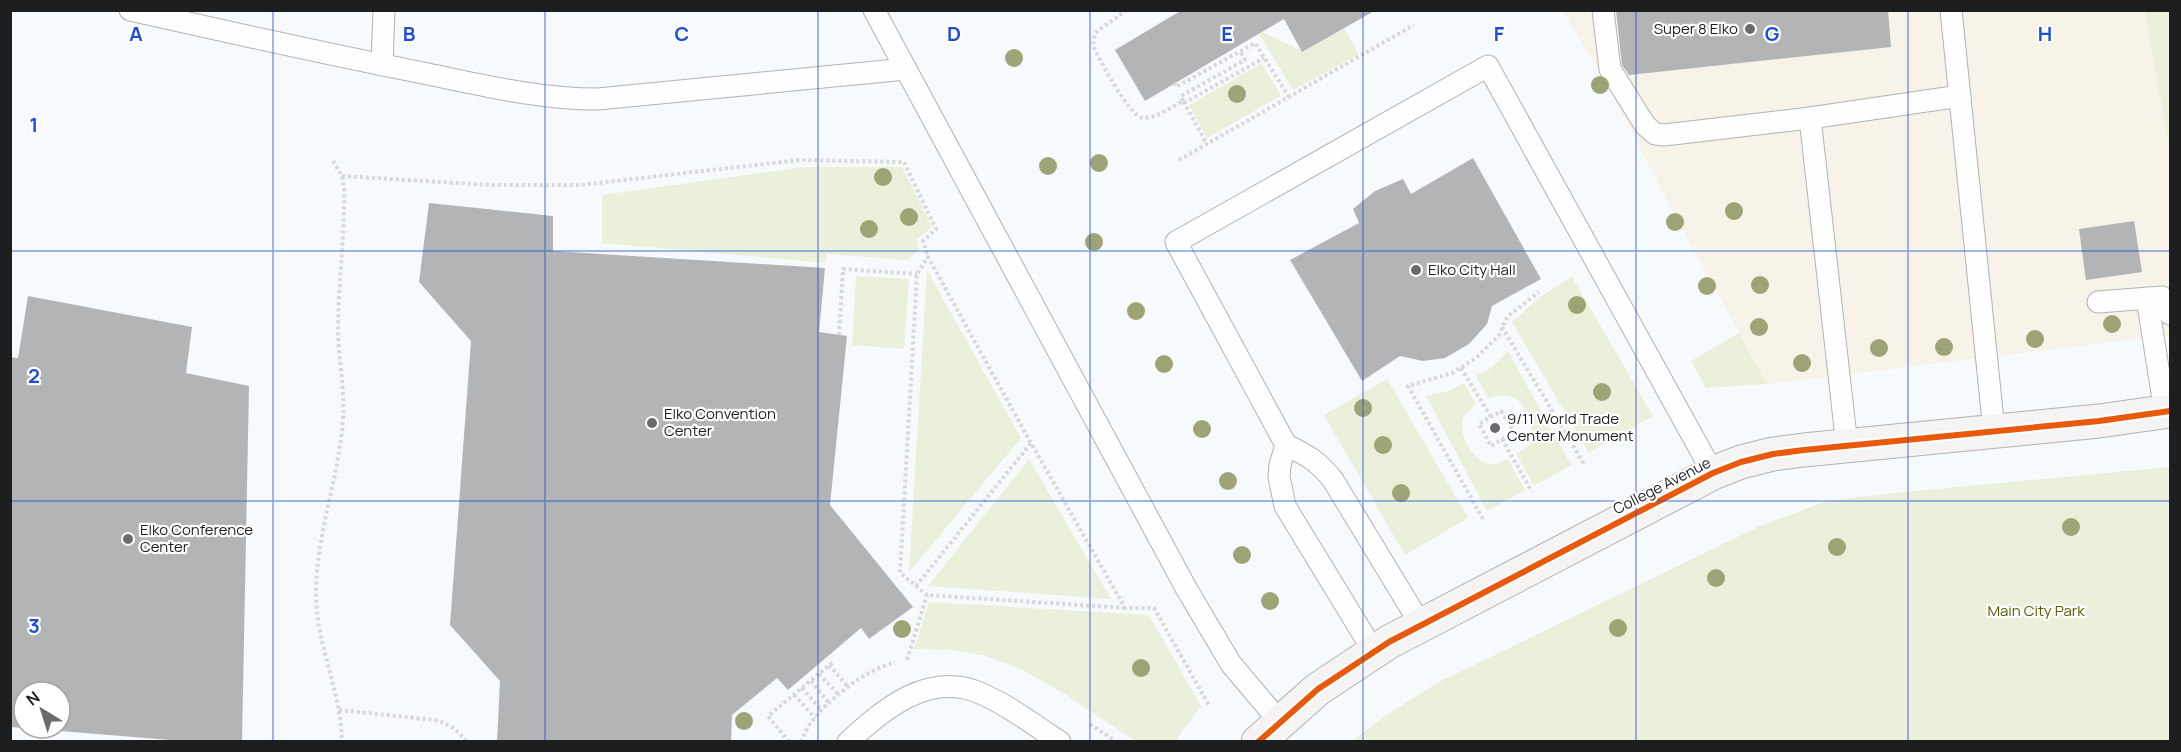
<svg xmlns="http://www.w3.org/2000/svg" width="2181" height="752" font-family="Manrope,sans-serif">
	<rect width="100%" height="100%" fill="#f7fafd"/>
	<polygon fill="#f7f3e9" points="1563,11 2170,11 2170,335 1767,384 1664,195 1613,95"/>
	<g fill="#ebf0db">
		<polygon points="2145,11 2170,11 2170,152"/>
		<polygon points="1344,28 1359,54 1293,90 1259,34 1262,32 1302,51"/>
		<polygon points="1262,63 1281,96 1207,138 1189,105"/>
		<polygon points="804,167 902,167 932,227 917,239 919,250 907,260 827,254 825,263 602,243 602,195"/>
		<polygon points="927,270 1021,438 909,572"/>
		<polygon points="856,276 909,279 904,349 852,345"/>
		<polygon points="1572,277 1653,416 1589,453 1512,322 1541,296"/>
		<polygon points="1739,333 1767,384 1706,388 1691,361"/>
		<path d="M1508,351L1571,465L1534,486L1516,454C1521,451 1528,447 1531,442C1534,436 1532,429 1530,423C1523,399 1513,391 1488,398L1476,376L1491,368Z"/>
		<polygon points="1387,379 1468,518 1405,555 1324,415"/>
		<path d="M1464,383L1476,404C1473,407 1468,411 1465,414C1455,430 1472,462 1490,464C1496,465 1502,461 1508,459L1525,490L1487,511L1426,396L1449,391Z"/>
		<polygon points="1029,459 1111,599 928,586"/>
		<polygon points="2170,467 2170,741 1352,741 1382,718 1437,683 1760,526 1824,502 1873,495"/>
		<polygon points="929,602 1149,615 1201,706 1175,741 1135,741 1063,693 1023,670 987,656 950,650 914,649"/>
	</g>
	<g fill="#b2b4b6">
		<polygon points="1182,10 1376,10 1302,52 1284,19 1145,101 1115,50"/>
		<polygon points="1616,10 1888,10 1891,47 1629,75 1622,65"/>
		<polygon points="1473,158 1541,279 1492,306 1487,324 1469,344 1445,358 1423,361 1400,356 1362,381 1290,260 1359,223 1353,209 1375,191 1403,179 1411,194"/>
		<polygon points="429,203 553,216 553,251 825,268 819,332 847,336 830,505 913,607 869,639 861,628 788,690 777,678 732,715 731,741 497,741 500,681 450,625 471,341 419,282"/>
		<polygon points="2134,221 2142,272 2086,280 2079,229"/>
		<polygon points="28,296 192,327 186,373 249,386 242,741 182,741 24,728 60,728 60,692 24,692 24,728 10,727 10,357 18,358"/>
	</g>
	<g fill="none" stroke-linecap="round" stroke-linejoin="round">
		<defs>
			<g id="lane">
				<path d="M130,10C228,32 325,54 423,73C481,85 539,99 598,99L906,69"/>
				<polyline points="874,10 1186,588 1231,664 1280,722"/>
				<polyline points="1603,10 1610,69 1645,125 1655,134 1664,135 1810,118 1960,96"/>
				<polyline points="1951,10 1994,431"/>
				<polyline points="382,65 384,10"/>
				<polyline points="1810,118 1847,446"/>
				<polyline points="2147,298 2165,412"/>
				<polyline points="2098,302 2162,297 2170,314"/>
				<polyline points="1286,445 1280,465 1279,477 1285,506 1374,652"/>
				<path d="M1421,625L1333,480C1318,461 1307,455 1286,445L1176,242L1488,66L1713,473"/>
				<path d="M848,742C884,709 928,671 980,693C1008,705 1034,725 1060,742"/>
			</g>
			<polyline id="secondary" points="1258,742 1318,689 1389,642 1713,473 1741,462 1773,454 1804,450 2099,421 2170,411"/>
		</defs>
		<use href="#lane" stroke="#b0b2b4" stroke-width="23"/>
		<use href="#secondary" stroke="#b0b2b4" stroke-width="35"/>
		<g stroke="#d8d8d8" stroke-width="4" stroke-dasharray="3 3" stroke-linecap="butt">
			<path d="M1127,10L1099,30L1095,33L1093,45C1098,58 1130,117 1143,118C1157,118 1171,107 1183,101L1207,144"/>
			<polyline points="1174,83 1176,87 1255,43 1289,97"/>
			<polyline points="1183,101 1181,96 1245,60 1240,51"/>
			<polyline points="1184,103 1264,58"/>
			<polyline points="1179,160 1414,25"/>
			<path d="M333,161L342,176L344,188C345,236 338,285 338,333C339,362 345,390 343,419C339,478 316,534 316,594C316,644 341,691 342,742"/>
			<polyline points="342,176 490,185 580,185 800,160 904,162 936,229 923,241 928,257"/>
			<polyline points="1502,327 1584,464"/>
			<polyline points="839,335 843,269 917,274"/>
			<polyline points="1461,368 1491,417"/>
			<polygon points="1501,411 1514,432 1491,446 1479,424"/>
			<polyline points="1502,439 1532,492"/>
			<polyline points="1483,519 1408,386 1452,373 1476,358 1499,335 1507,317 1539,292"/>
			<polyline points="916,586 1031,443"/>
			<polyline points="1125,608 927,595 900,573 917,274 928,257 1031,443 1125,608 1154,608 1210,707"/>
			<polyline points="907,660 927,595"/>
			<polyline points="829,665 849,688"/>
			<polyline points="819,674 839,695"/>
			<polyline points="811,681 829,703"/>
			<polyline points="802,688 822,711"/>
			<polyline points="794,695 815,718"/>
			<path d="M339,710L435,720C449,724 458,730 467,742"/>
			<polyline points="1090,724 1117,742"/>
			<polyline points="789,742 768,716 833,662"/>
			<path d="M801,742C804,736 806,730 810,724C825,702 868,667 895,663"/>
		</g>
		<use href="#lane" stroke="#fefeff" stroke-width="21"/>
		<use href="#secondary" stroke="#f6f4f3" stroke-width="33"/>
		<defs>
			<polyline id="cycleway" points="1258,742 1318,689 1389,642 1713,473 1741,462 1773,454 1804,450 2099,421 2170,411"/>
		</defs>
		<use href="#cycleway" stroke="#fff" stroke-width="10"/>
		<use href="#cycleway" stroke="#e8590c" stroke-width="6"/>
	</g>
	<g fill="#9ea475">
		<circle cx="1014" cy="58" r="9"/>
		<circle cx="1600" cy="85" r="9"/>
		<circle cx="1237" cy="94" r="9"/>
		<circle cx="1099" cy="163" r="9"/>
		<circle cx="1048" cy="166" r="9"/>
		<circle cx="883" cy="177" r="9"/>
		<circle cx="1734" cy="211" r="9"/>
		<circle cx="909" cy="217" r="9"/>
		<circle cx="1675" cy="222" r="9"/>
		<circle cx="869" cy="229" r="9"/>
		<circle cx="1094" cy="242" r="9"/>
		<circle cx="1760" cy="285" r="9"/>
		<circle cx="1707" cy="286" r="9"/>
		<circle cx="1577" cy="305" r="9"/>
		<circle cx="1136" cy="311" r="9"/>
		<circle cx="2112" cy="324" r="9"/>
		<circle cx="1759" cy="327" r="9"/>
		<circle cx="2035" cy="339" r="9"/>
		<circle cx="1944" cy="347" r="9"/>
		<circle cx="1879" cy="348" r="9"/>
		<circle cx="1802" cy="363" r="9"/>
		<circle cx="1164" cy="364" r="9"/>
		<circle cx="1602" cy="392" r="9"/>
		<circle cx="1363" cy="408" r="9"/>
		<circle cx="1202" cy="429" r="9"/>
		<circle cx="1383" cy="445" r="9"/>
		<circle cx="1228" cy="481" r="9"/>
		<circle cx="1401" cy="493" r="9"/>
		<circle cx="2071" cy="527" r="9"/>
		<circle cx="1837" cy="547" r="9"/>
		<circle cx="1242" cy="555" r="9"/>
		<circle cx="1716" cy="578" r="9"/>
		<circle cx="1270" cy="601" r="9"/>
		<circle cx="1618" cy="628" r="9"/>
		<circle cx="902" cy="629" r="9"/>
		<circle cx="1141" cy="668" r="9"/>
		<circle cx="744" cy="721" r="9"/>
	</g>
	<path fill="none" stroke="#1d4ed8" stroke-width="1.5" stroke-opacity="0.55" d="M273,10V742M545,10V742M818,10V742M1090,10V742M1363,10V742M1636,10V742M1908,10V742M10,251H2170M10,501H2170"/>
	<g fill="#696b6d" stroke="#fff" stroke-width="2">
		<circle cx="1750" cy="29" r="6"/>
		<circle cx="1416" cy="270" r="6"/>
		<circle cx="652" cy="423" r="6"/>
		<circle cx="1495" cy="428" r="6"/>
		<circle cx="128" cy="539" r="6"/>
	</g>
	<g text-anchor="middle" stroke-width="4.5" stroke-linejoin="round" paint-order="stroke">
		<g font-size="15" fill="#1d1e20" stroke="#fff" text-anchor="start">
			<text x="1738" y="34" text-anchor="end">Super 8 Elko</text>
			<text x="1428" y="275">Elko City Hall</text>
			<text x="664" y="419">Elko Convention<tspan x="664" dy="17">Center</tspan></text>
			<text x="1507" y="424">9/11 World Trade<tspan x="1507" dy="17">Center Monument</tspan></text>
			<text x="140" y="535">Elko Conference<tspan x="140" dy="17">Center</tspan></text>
		</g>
		<g font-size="15" fill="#1d1e20" stroke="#fff">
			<text transform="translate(1662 486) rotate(-27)" y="5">College Avenue</text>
		</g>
		<g font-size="15" fill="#565e05" stroke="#fff">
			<text x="2036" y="616">Main City Park</text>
		</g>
	</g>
	<g font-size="20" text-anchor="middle" font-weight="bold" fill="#1d4ed8" stroke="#fff" stroke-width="4.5" stroke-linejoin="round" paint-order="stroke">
		<text x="136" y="41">A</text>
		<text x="409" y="41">B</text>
		<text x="682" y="41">C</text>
		<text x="954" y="41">D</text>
		<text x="1227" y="41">E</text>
		<text x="1499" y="41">F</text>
		<text x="1772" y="41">G</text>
		<text x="2045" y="41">H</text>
		<text x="34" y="132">1</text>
		<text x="34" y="383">2</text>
		<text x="34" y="633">3</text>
	</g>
	<rect width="2181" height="752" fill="none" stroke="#1d1e20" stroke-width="24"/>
	<g transform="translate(42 710) rotate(322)"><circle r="28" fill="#ffffff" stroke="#a5a5a6" stroke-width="1.5"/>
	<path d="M0-4.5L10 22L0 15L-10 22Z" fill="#696b6d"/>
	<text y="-9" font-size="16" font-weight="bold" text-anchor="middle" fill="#1d1e20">N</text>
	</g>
</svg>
